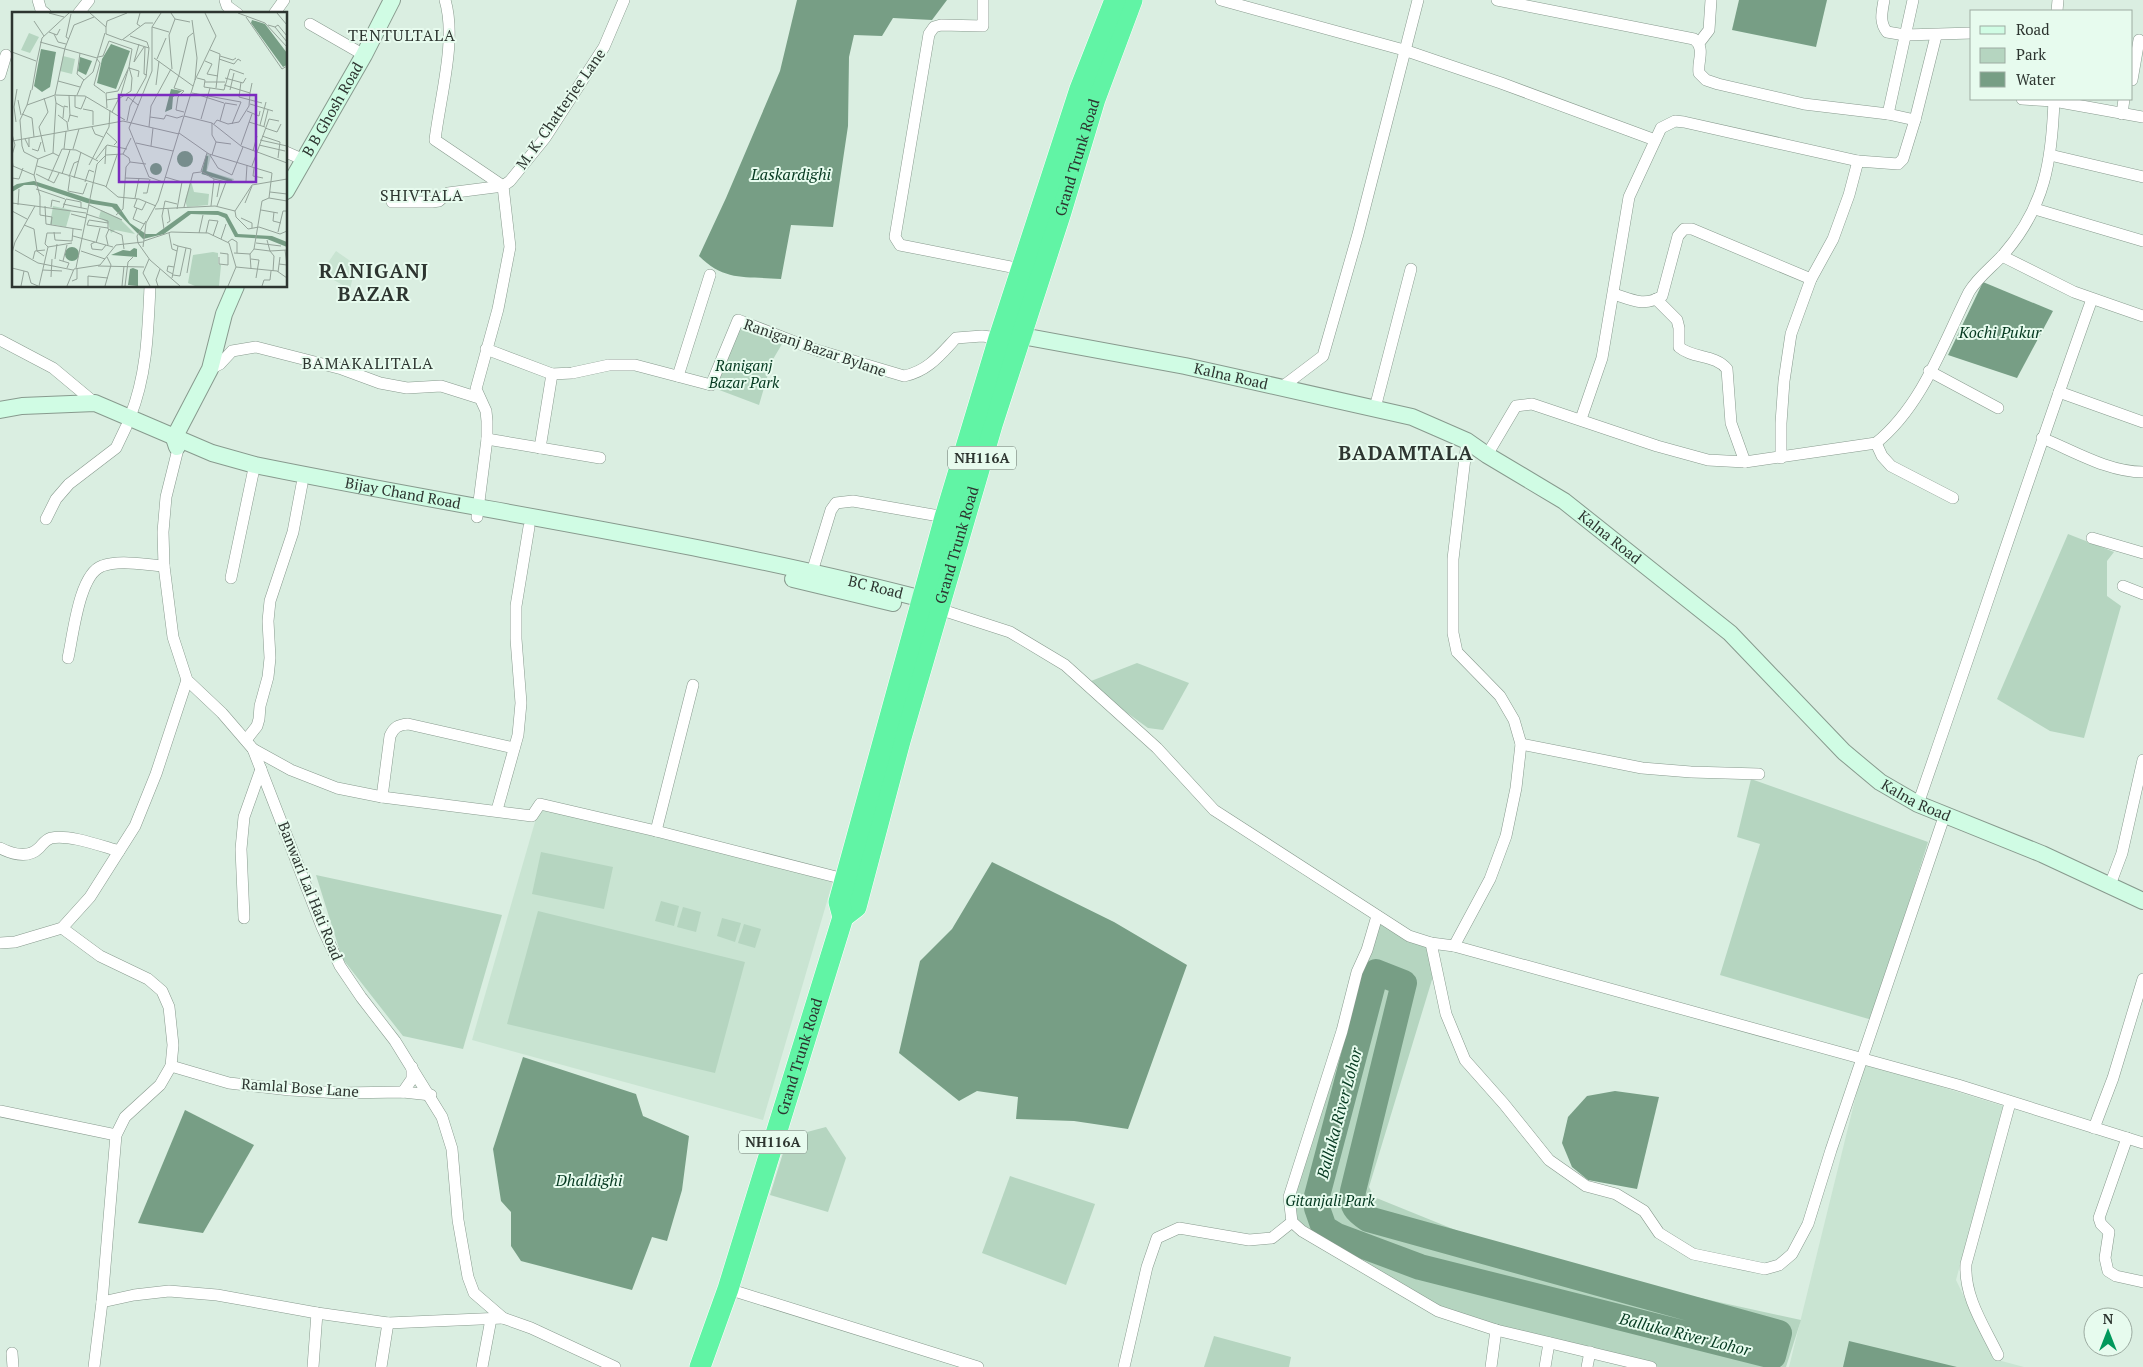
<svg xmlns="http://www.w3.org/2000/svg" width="2143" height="1367" font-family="'PT Serif',serif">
	<rect width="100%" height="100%" fill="#daeee1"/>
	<g fill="#c9e4d2">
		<polygon points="336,251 356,265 350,289 321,273"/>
		<polygon points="539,808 833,881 763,1120 472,1040"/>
		<polygon points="1864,1063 2003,1106 1956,1280 1994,1359 2024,1367 1789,1367"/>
	</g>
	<g fill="#b5d5c0">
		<polygon points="740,326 782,344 772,361 759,405 714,388"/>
		<polygon points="2068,534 2114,552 2107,561 2107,596 2121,606 2084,738 2050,731 1997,699"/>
		<polygon points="1137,663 1189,683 1163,730 1148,728 1086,683"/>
		<polygon points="1751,779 1928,842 1872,1020 1720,975 1760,844 1737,837"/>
		<polygon points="541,852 613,867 604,909 532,894"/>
		<polygon points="316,875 502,915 463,1049 403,1036 342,958"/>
		<polygon points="661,901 679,906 674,926 655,921"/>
		<polygon points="683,907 701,912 696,932 677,927"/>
		<polygon points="538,911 745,962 715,1073 507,1024"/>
		<polygon points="1377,916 1434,941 1438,960 1369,1187 1374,1197 1532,1261 1801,1320 1786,1367 1658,1367 1438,1311 1292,1222 1289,1197"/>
		<polygon points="722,918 741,923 735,942 717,936"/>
		<polygon points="744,924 761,929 755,948 738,943"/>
		<polygon points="826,1127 846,1158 828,1212 770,1195 788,1137"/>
		<polygon points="1010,1176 1095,1204 1066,1285 982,1253"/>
		<polygon points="1214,1336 1291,1357 1289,1367 1204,1367"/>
	</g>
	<g fill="#779e85">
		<path d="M797,0H947L932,20L893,18L882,36L854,35L849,57L848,126L833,227L791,225L781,279C746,276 725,282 699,256L726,198L780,71Z"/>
		<polygon points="1739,0 1827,0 1816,47 1732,30"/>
		<polygon points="1983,282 2053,311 2017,378 1948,355"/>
		<polygon points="992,862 1114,922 1187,965 1128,1129 1074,1121 1016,1119 1018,1097 977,1091 959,1101 899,1053 920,961 952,929"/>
		<polygon points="523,1057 636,1094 643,1116 689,1136 682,1190 667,1241 652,1237 632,1290 521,1261 511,1246 511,1212 501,1201 493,1149"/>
		<polygon points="1615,1091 1659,1097 1637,1189 1588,1180 1572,1167 1562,1143 1568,1117 1587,1096"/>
		<polygon points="185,1110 254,1145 203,1233 138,1223"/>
		<polygon points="1849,1341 1957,1367 1843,1367"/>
	</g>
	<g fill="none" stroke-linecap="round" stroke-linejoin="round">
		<path stroke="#779e85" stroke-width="26" d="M1376,972L1404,983L1353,1191C1351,1206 1356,1211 1368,1219L1779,1333L1773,1356L1420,1267L1337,1236L1324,1228L1317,1208V1196Z"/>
		<defs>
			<g id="street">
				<polyline points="38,0 41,10 46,14"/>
				<polyline points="225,0 227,6 238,14"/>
				<path d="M445,0C457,40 440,97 435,140L503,186"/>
				<polyline points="983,0 983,26 941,25 934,27 929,34 895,237 900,245 1021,269"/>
				<polyline points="1221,0 1404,50 1501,83 1655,140"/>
				<path d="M1497,0L1694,39C1706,49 1697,61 1699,73L1706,80L1718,84L1804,104L1888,114L1915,120L1903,159L1898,164L1858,161L1849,195L1833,239L1811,279L1791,334L1784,381L1781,423V458"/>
				<path d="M1884,0C1882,12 1879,22 1887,32L1905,35L1972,33"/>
				<polyline points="2057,11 2058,0"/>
				<polyline points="78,14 89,0"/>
				<polyline points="274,14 284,0"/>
				<polyline points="310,24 364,55"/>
				<polyline points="1699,43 1709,30 1711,0"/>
				<polyline points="0,75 6,55"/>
				<polyline points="2132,80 2139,40"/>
				<polyline points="2022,99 2054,101 2143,117"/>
				<polyline points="1888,114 1913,0"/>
				<polyline points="2122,114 2124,99"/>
				<polyline points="1915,120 1936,36"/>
				<polyline points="286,152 304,160"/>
				<polyline points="2050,155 2143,177"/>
				<polyline points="392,202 432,202 439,201 448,193 503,186"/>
				<polyline points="2035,209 2143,241"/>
				<polyline points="2002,256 2074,292 2143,316"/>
				<path d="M1614,294C1632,300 1645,307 1662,296L1678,236L1684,229H1692L1811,279"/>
				<path d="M1656,299L1677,320L1679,328V347C1693,359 1715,354 1727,369L1731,423L1745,462"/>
				<polyline points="0,340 53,368 95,403"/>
				<path d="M486,349L552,374L572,373L609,365H635L711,385L738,320L813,349L904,376C928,371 940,355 956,338L982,336L999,338"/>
				<polyline points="210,369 220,364 232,351 256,347 342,369 380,383 407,388 441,386 479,398"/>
				<polyline points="1929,371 1998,408"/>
				<polyline points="678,376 710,275"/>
				<polyline points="1282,387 1323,356 1358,234 1418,0"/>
				<polyline points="2059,392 2143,422"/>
				<polyline points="1375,408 1411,269"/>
				<path d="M130,417C147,375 148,331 150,286"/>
				<polyline points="1581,419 1602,358 1629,197 1661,128 1675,121 1684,122 1858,161"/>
				<path d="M2042,438C2074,451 2108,472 2143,472"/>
				<polyline points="487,439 600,458"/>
				<polyline points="1876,443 1882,456 1891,466 1953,498"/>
				<polyline points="540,448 552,374"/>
				<polyline points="178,449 166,497 163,532 164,566 173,637 187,680 222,713 253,749 322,927 340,966 361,997 395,1041 442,1117 452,1149 458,1220 468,1277 474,1293 503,1318 531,1328 615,1367"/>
				<path d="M1487,455L1516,406L1532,404L1657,446L1708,460L1745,462L1876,443C1922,406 1943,344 1969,292C1978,277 1991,268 2003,255C2045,207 2052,161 2054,99"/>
				<polyline points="477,517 487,439 487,421 486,411 476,389 498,309 510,247 503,186 510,181 545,138 604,47 624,0"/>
				<polyline points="46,519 56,499 69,484 116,448 126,427"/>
				<polyline points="2092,538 2143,553"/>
				<polyline points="812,572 831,510 836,503 853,501 945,517"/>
				<polyline points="231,578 253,473"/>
				<polyline points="2123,586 2143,594"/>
				<polyline points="939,609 1010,632 1065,665 1157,748 1214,810 1409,936 1431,943 1454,946 1958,1085 2143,1143"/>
				<path d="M68,658C73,636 79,574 102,566C120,559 145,565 164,566"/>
				<polyline points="246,740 257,726 259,719 260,706 268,677 270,658 268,621 270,601 293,532 302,484"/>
				<polyline points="1521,744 1642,768 1691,772 1759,774"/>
				<polyline points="253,749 291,770 337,788 382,797 532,816 540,804 656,831 844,879"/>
				<path d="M382,797L390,736C394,727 398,725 408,724L514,748"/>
				<path d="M1918,804C1977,635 2032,466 2092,299"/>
				<polyline points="497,810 518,735 521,703 516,639 516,606 529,527"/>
				<polyline points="656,831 693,685"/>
				<path d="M0,848C12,854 28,859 39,848C43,844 45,840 51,838C69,834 101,846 119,851"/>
				<polyline points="2110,885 2122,853 2143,760"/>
				<polyline points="1377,916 1367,950 1357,972 1342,1031 1289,1197 1292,1222 1302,1231 1438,1311 1496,1330 1491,1367"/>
				<polyline points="244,918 241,849 244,817 261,769"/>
				<polyline points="62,928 100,956 148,979 162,991 169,1007 173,1045 171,1066 160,1085 125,1117 116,1135 102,1302 94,1367"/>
				<polyline points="0,943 15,942 62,928 90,897 135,826 156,774 187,680"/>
				<polyline points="1431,943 1446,1014 1465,1060 1504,1104 1549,1160 1586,1186 1616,1194 1644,1211 1659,1233 1693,1254 1765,1269 1779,1265 1792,1254 1808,1224 1831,1150 1945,814"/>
				<polyline points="1454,946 1490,879 1506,836 1516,788 1521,744 1514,720 1500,696 1457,652 1453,633 1453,559 1467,441"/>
				<polyline points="171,1066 229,1083 290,1090 341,1093 403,1092 431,1095"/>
				<polyline points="403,1092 412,1079 412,1067"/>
				<polyline points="0,1111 116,1135"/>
				<polyline points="2094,1128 2113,1078 2143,979"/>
				<polyline points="2127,1138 2099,1218 2101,1224 2109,1232 2105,1258 2108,1271 2116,1276 2143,1282"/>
				<polyline points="728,1289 978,1367"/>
				<polyline points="102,1302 134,1295 169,1291 217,1295 317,1313 388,1323 503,1318"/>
				<polyline points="1496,1330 1651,1367"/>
				<polyline points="12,1353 13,1367"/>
				<path d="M1998,1355C1984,1326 1964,1297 1966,1264L2010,1103"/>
				<polyline points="313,1367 317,1313"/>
				<polyline points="381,1367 388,1323"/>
				<polyline points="482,1367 491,1319"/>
				<polyline points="1124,1367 1147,1267 1157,1238 1179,1228 1249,1240 1272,1238 1292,1222"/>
				<polyline points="1545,1367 1549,1343"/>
				<polyline points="1587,1367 1590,1352"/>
			</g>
			<g id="secondary">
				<path id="s1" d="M286,191L364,55L392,0"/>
				<path id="s2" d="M1011,334L1185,366L1412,417L1467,441L1487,455L1564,501L1730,633L1844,752L1880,782L1918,804L2042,854L2143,901"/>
				<path id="s3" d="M0,410L22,406L95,403L212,453L255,465C481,511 711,543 934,602"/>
				<polyline points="177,447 174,438 210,369 224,314 236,286"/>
				<polyline points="793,579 893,603"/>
			</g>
			<g id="highway">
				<path id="s4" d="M843,917L856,907L900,741L992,425L1061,212L1095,99L1132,0"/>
				<path id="s5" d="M700,1367L728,1289L843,917L839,902L945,517L999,338L1080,89L1115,0"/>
			</g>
		</defs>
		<use href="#street" stroke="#889a8e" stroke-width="12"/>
		<use href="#secondary" stroke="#889a8e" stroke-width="18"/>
		<use href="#highway" stroke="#fff" stroke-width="22"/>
		<use href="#street" stroke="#fff" stroke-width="11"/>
		<use href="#secondary" stroke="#d0fce4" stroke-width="16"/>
		<use href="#highway" stroke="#61f4a5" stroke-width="21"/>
	</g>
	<g text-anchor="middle" stroke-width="4" stroke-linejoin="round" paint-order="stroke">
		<g fill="#e7fbee" stroke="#657069" stroke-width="1">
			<rect x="948" y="446.5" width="68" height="23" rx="4"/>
			<rect x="739" y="1130.5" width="68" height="23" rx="4"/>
		</g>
		<g font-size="14" font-weight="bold" fill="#2d3530">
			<text x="982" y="463">NH116A</text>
			<text x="773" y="1147">NH116A</text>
		</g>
		<g font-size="15" fill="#2d3530" stroke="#e7fbee">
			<text transform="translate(561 109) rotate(-55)" y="5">M. K. Chatterjee Lane</text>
			<text dy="5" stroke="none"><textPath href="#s1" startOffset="94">B B Ghosh Road</textPath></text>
			<text dy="5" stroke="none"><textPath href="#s4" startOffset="798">Grand Trunk Road</textPath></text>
			<text transform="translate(815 348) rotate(19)" y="5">Raniganj Bazar Bylane</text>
			<text dy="5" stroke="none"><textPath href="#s2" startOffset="224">Kalna Road</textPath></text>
			<text dy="5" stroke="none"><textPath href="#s3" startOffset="418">Bijay Chand Road</textPath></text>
			<text dy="5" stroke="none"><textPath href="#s2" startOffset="642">Kalna Road</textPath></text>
			<text dy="5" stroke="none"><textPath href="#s4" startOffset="392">Grand Trunk Road</textPath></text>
			<text dy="5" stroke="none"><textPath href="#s3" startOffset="900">BC Road</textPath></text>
			<text dy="5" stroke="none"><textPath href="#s2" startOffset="1048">Kalna Road</textPath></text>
			<text transform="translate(310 891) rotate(68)" y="5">Banwari Lal Hati Road</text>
			<text dy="5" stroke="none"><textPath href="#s5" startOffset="326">Grand Trunk Road</textPath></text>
			<text transform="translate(300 1088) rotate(4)" y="5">Ramlal Bose Lane</text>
		</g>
		<g font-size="15" font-style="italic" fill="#02371e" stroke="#e7fbee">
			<text x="744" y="371">Raniganj<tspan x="744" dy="17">Bazar Park</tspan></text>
			<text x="1330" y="1206">Gitanjali Park</text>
		</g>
		<g font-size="16" letter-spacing="1" fill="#2d3530" stroke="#e7fbee">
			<text x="402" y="41">TENTULTALA</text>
			<text x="422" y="201">SHIVTALA</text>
			<text x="368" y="369">BAMAKALITALA</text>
		</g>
		<g font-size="16" font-style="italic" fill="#053920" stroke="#e7fbee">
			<text x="791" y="180">Laskardighi</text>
			<text x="2000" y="338">Kochi Pukur</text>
			<text transform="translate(1339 1113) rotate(-75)" y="6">Balluka River Lohor</text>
			<text x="589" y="1186">Dhaldighi</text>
			<text transform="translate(1685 1334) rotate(14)" y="6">Balluka River Lohor</text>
		</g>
		<g font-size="20" font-weight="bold" letter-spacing="1" fill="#2d3530" stroke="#e7fbee">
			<text x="374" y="278">RANIGANJ<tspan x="374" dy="23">BAZAR</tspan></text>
			<text x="1406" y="460">BADAMTALA</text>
		</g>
	</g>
	<g transform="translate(12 12)">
		<rect width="275" height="275" fill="#daeee1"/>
		<path d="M17,21L27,25L18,41L9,38ZM51,44L63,47L60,62L48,59ZM195,141L199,144L195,159L222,167L221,170L199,166L189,160ZM179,169L182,180L197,182L196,193L175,195L173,188ZM41,194L59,198L54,215L38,212ZM89,198L107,206L123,222L103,218L99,221L96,211L87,205ZM201,240L206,241V252L209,253L207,274H183L176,271L181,243Z" fill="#b5d5c0"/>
		<path d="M240,8L253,12L275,41V53L271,55L239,11ZM99,32L118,39L104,77L85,71L90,47ZM29,37L44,40L38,75L30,80L22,74ZM68,45L80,49L74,63L66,59ZM159,77L170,79L161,85L160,97L153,100ZM165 147a8 8 0 1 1 16 0a8 8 0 1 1-16 0ZM138 157a6 6 0 1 1 12 0a6 6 0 1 1-12 0ZM22,169L81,188L105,192L118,211L134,222H144L176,199H206L215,202L226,222L260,224L275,230V235L255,227L223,225L213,206L206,203L179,202L152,222L131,227L100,195L75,191L22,173H12L0,180V175L5,172ZM53 242a7 7 0 1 1 14 0a7 7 0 1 1-14 0ZM122,236L125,237V245L99,243L111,238L118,239ZM121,256L126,258V274L116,273L118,257Z" fill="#779e85"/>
		<path fill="none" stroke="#779e85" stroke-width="2.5" d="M195,144L193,160L220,169L191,161Z"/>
		<path fill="none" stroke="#95a49a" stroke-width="1" d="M37,1L52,5M78,1L94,15V22L110,28L133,11H141M149,1L140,15V59L117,116L137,165L151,170M159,1L163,7L178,10M226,1L253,11L275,35M265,1L275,13M234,5L270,57L275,54M22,9L32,24M256,13L263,15L275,30M128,14L125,12L128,1M94,15L95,9L115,1M140,15L157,20M263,15L266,13L275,24M37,20L45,23L48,17M42,22L46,30L54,32M57,27L54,25L59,2M111,28L137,36M28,30L85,46M127,32L122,50L132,35M133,35L132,62L135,63M198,38L208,42L204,76M0,40L24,49M68,41L65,62L72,68M208,44L221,48L224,46M86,45L91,44L97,29L120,37L117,55L106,79L94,81L95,96M142,46L181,74M85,47L88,51L82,73L93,81M145,47L154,26M207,47L222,52L226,47L229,49M25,49L30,26L57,1M193,49L200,52L195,62L206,64M117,56L127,59L126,65M160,57L157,23L163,7M167,63L162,76L172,79L166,85L164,98L172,100M167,63L176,25L181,21M185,66L193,68L192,75L212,78L218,57L232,62M213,66L231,71L234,66M183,68L204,24L193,1M46,69L68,75M193,70H213M229,70L227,85L250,91M144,73L147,49M212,73L238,81L240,71M20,78L25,49M218,78L222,61M180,81L229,90L220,112M109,82L116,58M184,82L212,91M43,83L53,36L62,13L82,5M57,83L58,104M63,83V95L69,97L74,85M65,83L71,69L81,60L93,21M43,84L44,91L51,95M32,86L36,100L27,115L33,140M6,88L9,103M94,88L108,86L119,79L120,66L117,55M114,89L116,85L126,93M44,91L41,141L47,144M238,92L261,99M15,93L19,78M71,97L81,99V113M235,99L247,104L248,99M100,100L107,86M10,102L20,106L22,125M46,103L55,110L56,118M172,104L200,111L229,134L275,151M138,105L152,107L154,103L165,106L171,104M51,106L52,94L56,95M189,107L198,76M115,109L118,94L134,65L137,36L135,30L118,24M208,109L213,91L225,93M4,110L2,95L5,77M56,110L58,103L66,105M237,110L253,115M202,112L205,108L216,112L227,110L237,94L238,81M248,113L254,90M252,114L256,98M80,115L83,122L91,125M137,115L139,94L159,57M253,116L265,120L269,112M94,120L105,130L102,133M167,121L197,142L260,161L257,186L250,189L242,237L258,239L262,244L261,259M0,122L3,133L0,143M250,124L268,130L266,146M13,127L17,135V126M248,128L275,134M0,129L111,109L167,122M204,130L219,132M124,131L161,139M229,133L240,102M247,133L273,139M139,134L141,116M20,137L26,139L29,130M52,137L54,119M61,137L67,117M241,139L245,124M195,141L189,159L202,167L199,194M198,143L206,156L220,163L231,135M200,143L204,130L200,123V111M0,147L1,154L22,163M26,147L41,141M84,147L95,133L115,137M118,150L134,152M93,152L94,134M77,153L97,115L98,98M25,154L93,174L106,185L127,187L144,194M240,154L257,107L267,109M242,156L241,164L251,166M24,162L42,171L47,161M50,162L58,138M57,165L62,151L67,149M58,165L56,179L71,182L75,171M153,165L170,170L165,197M0,166L7,167L11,156M62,166L69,140M113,166L137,167M202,167L214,170L205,194M36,169L50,137L64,138L86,149M234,169L235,153M73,170L77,158L82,160M94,175L105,143M24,177L53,187M258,180L275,182M131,181H135L138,167M205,185L208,169M123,186L127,166M257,186L275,189M125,187L122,195L130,198L134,190M0,191L23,194M233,191L240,174M51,192L75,197M6,193L7,177M77,193L110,208M33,194L34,212L70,218M39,195L40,188L48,190M172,195L181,161L189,160M51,196L54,187L69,190V196M125,196L121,207L132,212M143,197L203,194L223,199L240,173L275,167M249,198L266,201M0,199L15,207M223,199L224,205L236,217L247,215L268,222L275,219M262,200L261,209L269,211M59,202L74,206M74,202L96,209V217L110,223L112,237M104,203L111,197L114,155L118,150L117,146L111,142M229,206L240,211V216M134,209L125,224L126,231L138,248L168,274M96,211L77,208L75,213L96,216M155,211L158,209L156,197M12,213L22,217L25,239L32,244M39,213L40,205L28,203V184L22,163L26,147L12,140L10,134L8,108L15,93L43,83L73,84L113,108M152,217L150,204L153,189L165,192M42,220L43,228L60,229L61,217M266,220L271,199H275M157,221L160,237L165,239M187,221L191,203M194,221L197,208L206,209L201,224M61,224L101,235M209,227L214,212M255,228L258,239L275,238M132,229L159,220L196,221L217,231L224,255L265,259L275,266M83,230L79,232L80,237L90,238L94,233M216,230L220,227L225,230V241M84,231L88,216M244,231L269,234M96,233L94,224L97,217M166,234L179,237L175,261M36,235L60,231M131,235L134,211L146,189L183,68L185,46L180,8M3,238L26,251L61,258M69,239L93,247M0,241L3,230L23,194L74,201M222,241L238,242L242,237M238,242L239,257M207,245V252L216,253V242L208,241M21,247L23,239L33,238M43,247L45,232M137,247L131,261L138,274M239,247L247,248L244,266M47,248L57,251L55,256M51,249L55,233M267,252L275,253L273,238M86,254L132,255M0,256L16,260L19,271L26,274M64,256L85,152L94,143L111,142L119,126M31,258L50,259M266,260L268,245M161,262L155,259L156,254L162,255M161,263L168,264L174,236M39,265L40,247M160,266L166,234L161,232M60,269L65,267V257M9,274L12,259M27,274L36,235L33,232L35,221H49M55,274L62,257L88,253L104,233L131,230M76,274V264L96,266M93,274L99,253L95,245M110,274L112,254M113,274L116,250L121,245M146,274L144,268L148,257M216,274L224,255M250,274L252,268H258L259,259"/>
		<path fill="#7b2cbf" fill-opacity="0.15" stroke="#7b2cbf" stroke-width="2.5" d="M107,83H244V170H107Z"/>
		<rect width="275" height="275" fill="none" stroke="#2d3530" stroke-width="2.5"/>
	</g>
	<rect x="1970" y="10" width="162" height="90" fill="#e7fbee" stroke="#9daca2"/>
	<rect x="1980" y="26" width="25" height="8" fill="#d0fce4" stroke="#9daca2"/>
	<text x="2016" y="35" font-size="15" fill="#2d3530">Road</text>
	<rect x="1980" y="48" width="25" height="15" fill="#b5d5c0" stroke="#9daca2"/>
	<text x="2016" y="60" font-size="15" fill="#2d3530">Park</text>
	<rect x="1980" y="72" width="25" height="15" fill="#779e85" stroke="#9daca2"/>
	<text x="2016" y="85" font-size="15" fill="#2d3530">Water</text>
	<g transform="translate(2108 1332)"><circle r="24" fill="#e7fbee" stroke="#9daca2"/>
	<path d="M0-4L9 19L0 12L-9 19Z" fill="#01985b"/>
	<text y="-8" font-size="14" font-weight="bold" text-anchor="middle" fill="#2d3530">N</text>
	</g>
</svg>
